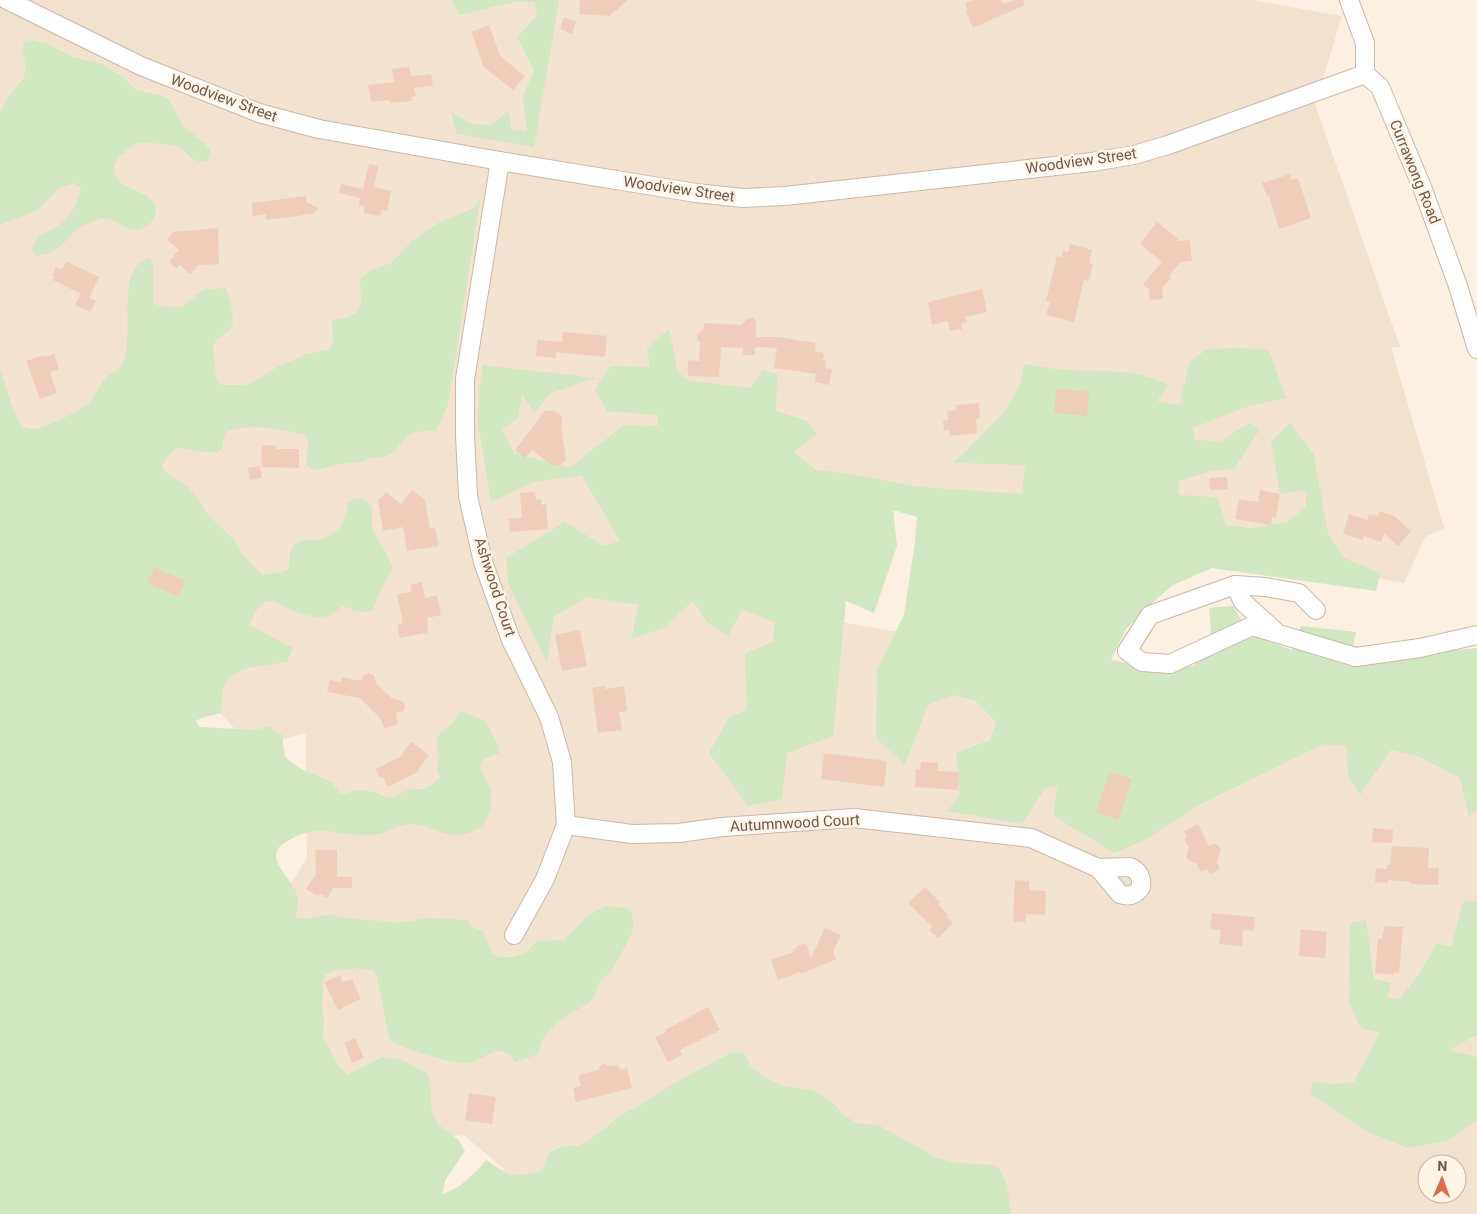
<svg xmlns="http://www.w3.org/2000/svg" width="1477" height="1214" font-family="Roboto,sans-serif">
	<rect width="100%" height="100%" fill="#fbf0e1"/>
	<path fill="#f2e2d0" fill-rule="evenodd" d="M0,0H1252L1342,16L1315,104L1400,347H1391L1444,528L1425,537L1404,583L764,476L742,605L1477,732V1214H417L504,1169L464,1135L324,1147L275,908L307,858L306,733L253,748L15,495L0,440ZM1427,1164H1457V1194H1427Z"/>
	<g fill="#d1e7c1">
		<polygon points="452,0 559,0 534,147 457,134 451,112 471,124 491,125 508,111 512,130 527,131 523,97 534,70 517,37 537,16 535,2 514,2 459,15"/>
		<path d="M33,40L47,44L73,57L102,64L122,76L136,90L163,96L169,100L183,126L205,144L210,150V157L205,162C190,161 191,155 180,148C174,144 141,141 135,144C132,145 128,149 126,151C114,159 109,170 120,182C129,191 162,194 155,215C154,218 152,222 149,224C128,242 118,213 101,219C94,221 85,224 80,227C70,234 63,247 51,252C47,254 41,255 36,256L32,249L38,236C64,225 74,216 81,188L74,183L59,188L38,210L0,225V113L8,97L23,79L26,71L23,48L24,41Z"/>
		<path d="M481,195L448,405L436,431L415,432L408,435L393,453L385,457L369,458L363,462L339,464L321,469L313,470L306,465L308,442L305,435C283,430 246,421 225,433L222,448L217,453L177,448L165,459L162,467L168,474L187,486L196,496L208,515L234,540L241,552L262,575L282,572L289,569C288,556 291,541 306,540C310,539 314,540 318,540C327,539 336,532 341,526C345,520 346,510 348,503L354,499L362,498L372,507V529L393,567L381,589L373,610C361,614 354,610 343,606C339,608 334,613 330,615C319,620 301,614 291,610C281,606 273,596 262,604C256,609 253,618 249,625L293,648L287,662C270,665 234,666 226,682C221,691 222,703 221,713C212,716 204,716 196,721L200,727L254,730L270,726L275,731L282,735L285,757L301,769L332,782L340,793C345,794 347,793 352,791C362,788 378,792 386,798L393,797L410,789H424L430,786L440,778L437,769L440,755L437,748V740L440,733L452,724L461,711L486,721C490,731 499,743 499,753L485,758L480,763C480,772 484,776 488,783C494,795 492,809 486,820C479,832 463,836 449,834C435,832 425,823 409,824C397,825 386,834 373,835C343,837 315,822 288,841C283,843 279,846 277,851C272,867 294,880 297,895C299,902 296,911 296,918H310L332,914L338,917L397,923L429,918L469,920L471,927L483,931L492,953L498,957H512L526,953L536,942L564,940L586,917L606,906L627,908L632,912L633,928L631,935L612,971L600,981L595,995L590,1002C571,1014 540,1028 539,1054L515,1062C500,1036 481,1064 465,1063C453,1063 399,1049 391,1040C390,1038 389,1036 388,1033L377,976L372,970C356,968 339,967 325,975L323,983L322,1008L324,1022L323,1036L337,1064L348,1075L382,1057L400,1059L428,1074C433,1088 428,1103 434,1117C439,1129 448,1129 456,1138C460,1141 462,1146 465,1151L446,1179L442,1194C460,1189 475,1174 486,1160L509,1175L535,1174L541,1170L545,1165L546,1158L550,1152L564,1146H579L598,1134L621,1115L641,1105L661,1091L718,1059L733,1053H740L746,1056L749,1064L753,1068L765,1077L784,1086L813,1090L834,1104L845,1116L857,1123L880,1126L937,1158L958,1163L993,1165L999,1168L1007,1185L1011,1214H0V369L12,406L22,427C25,427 27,429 30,429C41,431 84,410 91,400C97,393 100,384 106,378C110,373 118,371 121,366C138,341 112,266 150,258L153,265V303L160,306L182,307L204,289L226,288L231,304L233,322L230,330L216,340L213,347L216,378L221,385H246L253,382L279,366L307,354L330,349L333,341L332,320C346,318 362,316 361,298C361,290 359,284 361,277L370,271L391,263L413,240L438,223L468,211L475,207Z"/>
		<path d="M669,329L678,372L689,381L750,388L763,370L777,374L776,411L807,421L817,434L794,452L816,470L851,474L919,487L1022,494L1025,465L954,463L1005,411L1020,385L1024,364C1038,366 1052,369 1066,370C1101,372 1137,368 1168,385L1157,401L1180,405L1189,362L1206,350L1233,348L1269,350L1286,398L1249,406L1193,428L1195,440L1220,441L1250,423L1260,429L1234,469L1211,471L1179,481V495L1217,497L1226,525L1251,528L1287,522L1306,507V490L1280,494L1271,442L1290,423L1314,455L1328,534L1344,558L1380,573L1376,591L1212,568L1173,585L1153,602L1126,629L1111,660L1168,671L1194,666L1211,632L1209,608L1233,606L1250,635L1292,650L1301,626L1356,632L1349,661L1477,648V808L1469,817L1460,778L1420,757L1391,750L1360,795L1348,776L1346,746L1324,744L1201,804L1145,840L1114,853L1054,816L1057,786L1045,788L1022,824L947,811L960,796L956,753L990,740L996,722L976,701L954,695L928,705L905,765L876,738L877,670L904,615L915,542L917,517L893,510L897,546L874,613L846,601L833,736L787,753L782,799L748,806L709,753L729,717L747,710L745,653L773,642L775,622L742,610L728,636L707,622L693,601L662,629L631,639L639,605L586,597L554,617L547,663L508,583L506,558L565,522L604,546L620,541L582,476L536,481L491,502L478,422L480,384L483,365L596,378L551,393L534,413L522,394L518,418L502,429L514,453L569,468L624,425L658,426V415L607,411L595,389L611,366L650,367L647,348Z"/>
		<polygon points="1477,901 1477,1035 1449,1050 1477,1057 1477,1120 1447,1141 1407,1148 1368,1132 1311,1094 1312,1081 1334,1084 1354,1082 1380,1033 1361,1028 1349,1002 1350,923 1366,920 1374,979 1391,983 1387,998 1400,999 1419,974 1437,943 1451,947 1463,902"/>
	</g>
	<g fill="#eecebb">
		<polygon points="580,0 628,0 609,16 579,14"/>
		<polygon points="973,0 1001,0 1003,4 1015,0 1023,0 1025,5 973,28 966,11 968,10 965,3"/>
		<polygon points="564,17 576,22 572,34 560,29"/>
		<polygon points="489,25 500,56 525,76 513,90 484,67 471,32"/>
		<polygon points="409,67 411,76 431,74 433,86 414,88 416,96 411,97 412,101 390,103 390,100 371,102 368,85 394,82 392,69"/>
		<polygon points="369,164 378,166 374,187 391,191 387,211 382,210 380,216 363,213 365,206 359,205 360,198 339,193 341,184 363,189"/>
		<polygon points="1290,174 1291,180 1298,178 1311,218 1279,229 1269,196 1267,197 1262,183"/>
		<polygon points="306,196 306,202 319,208 312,214 266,220 266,214 253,216 252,203"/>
		<polygon points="1157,222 1177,238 1178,241 1190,240 1192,261 1180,262 1169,276 1171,278 1162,288 1163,299 1150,300 1149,289 1143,284 1162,262 1140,244"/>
		<polygon points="218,228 219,264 198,265 190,274 180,265 177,269 169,262 179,250 167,240 173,232"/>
		<polygon points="1070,244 1092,250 1089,263 1093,264 1089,281 1084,280 1074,322 1046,315 1050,302 1046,301 1057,256 1062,257 1063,251 1068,252"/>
		<polygon points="66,261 99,277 89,298 96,301 90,312 75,305 81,294 53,280 55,277 52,276 56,267 62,270"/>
		<polygon points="982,289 987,312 965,317 967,322 961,324 962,329 950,331 948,321 932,325 928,302"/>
		<polygon points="748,318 753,318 756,322 756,337 779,337 816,343 815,351 824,353 823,360 826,361 825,368 832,369 829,385 815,382 816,374 774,368 777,348 755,347 755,355 743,355 743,348 721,347 719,377 688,376 688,360 699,361 700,342 697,340 697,334 704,329 704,323 741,325"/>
		<polygon points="563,332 607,336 605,357 556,352 556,358 536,356 537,340 562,342"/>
		<polygon points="54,354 59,369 50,372 57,393 40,399 26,361 44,355 45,357"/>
		<polygon points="1056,389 1089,391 1087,416 1054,413"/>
		<polygon points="979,403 980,418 976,419 977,433 950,436 949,430 944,430 943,421 948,420 947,411 957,410 956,405"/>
		<polygon points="554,410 562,416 561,426 566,459 561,465 553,466 532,450 525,458 515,450 545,411"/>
		<polygon points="262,445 276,446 276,449 299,449 299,468 261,467"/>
		<polygon points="260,466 262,478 250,480 248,468"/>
		<polygon points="1227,477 1228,489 1210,490 1209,478"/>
		<polygon points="412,490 425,500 430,529 435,528 439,546 407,551 403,527 383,531 378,501 386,492 401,504"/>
		<polygon points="1260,490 1280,494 1276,518 1272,517 1271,525 1235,519 1239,499 1258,502"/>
		<polygon points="535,492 536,500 541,499 541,505 546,504 548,529 510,532 509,519 522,517 520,493"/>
		<polygon points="1380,511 1394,516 1411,531 1398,546 1384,533 1381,542 1364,536 1363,540 1343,534 1349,514 1367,520 1369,514 1378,516"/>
		<polygon points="154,567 185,581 178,597 147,583"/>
		<polygon points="422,582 425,598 437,595 441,615 427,618 428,629 426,633 400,638 397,625 403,623 397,594 412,592 410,585"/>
		<polygon points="580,630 587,666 562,671 555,635"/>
		<polygon points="369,673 374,675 377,685 392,698 402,701 405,705 404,711 396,713 398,724 385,729 380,718 360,698 327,692 330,680 341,682 342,677 361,681 364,675"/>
		<polygon points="605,686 605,689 624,686 627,711 619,712 622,730 598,733 592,688"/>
		<polygon points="411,742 429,755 416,773 388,787 383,777 380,778 375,769 401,756"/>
		<polygon points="824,753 887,761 884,787 821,779"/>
		<polygon points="921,762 938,763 938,771 959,772 958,790 915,787 916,769 920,770"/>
		<polygon points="1110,772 1132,779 1118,820 1096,812"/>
		<polygon points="1198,824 1209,846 1214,844 1218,845 1221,850 1217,862 1220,869 1210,874 1207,869 1201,872 1197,864 1188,860 1186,856 1189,848 1184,839 1187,838 1184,831"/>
		<polygon points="1373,828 1393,830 1392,843 1372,842"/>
		<polygon points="1392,846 1429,848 1428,868 1439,868 1438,885 1411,884 1411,882 1388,880 1388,883 1375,882 1376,868 1387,869 1387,865 1390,865"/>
		<polygon points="315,850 337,850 337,877 352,877 352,888 333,888 328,898 320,894 318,896 306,889 316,874"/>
		<polygon points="1015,880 1029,881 1029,890 1046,891 1045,915 1026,914 1025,922 1013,922"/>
		<polygon points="925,887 940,902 938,904 948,915 946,916 953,923 938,938 929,930 932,926 908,903"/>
		<polygon points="1212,913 1255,917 1254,931 1243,930 1242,946 1219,944 1221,930 1210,929"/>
		<polygon points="1385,926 1403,927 1399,973 1394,973 1393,975 1375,973 1378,939 1382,939"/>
		<polygon points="825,928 841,935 833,951 836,959 801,974 800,972 778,980 771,960 793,952 792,950 797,948 797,946 806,943 811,958"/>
		<polygon points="1301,929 1327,932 1325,958 1299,956"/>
		<polygon points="340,975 343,982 352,979 361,999 338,1010 324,982"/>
		<polygon points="708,1007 720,1030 680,1050 682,1055 668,1062 655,1037 666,1032 665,1030"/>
		<polygon points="355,1038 364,1058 352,1063 344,1043"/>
		<polygon points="604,1064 610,1066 618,1065 620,1070 627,1068 632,1088 576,1102 573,1088 581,1086 578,1075 598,1070 601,1065"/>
		<polygon points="469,1093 496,1097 492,1124 465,1120"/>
	</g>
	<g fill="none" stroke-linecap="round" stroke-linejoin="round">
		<defs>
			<g id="minor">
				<polyline points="7,0 141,66 259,113 319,129 500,161 696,193 743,198 785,196 1092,162 1134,155 1168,145 1365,74"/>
				<polyline points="1349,0 1365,43 1365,74 1380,87 1422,187 1458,286 1477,349"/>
				<polyline points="500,161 465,379 465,435 468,496 483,562 511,640 549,717 562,762 566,825 545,879 514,935"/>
				<polyline points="1235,585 1243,602 1275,631"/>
				<polyline points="1316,610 1299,593 1265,587 1235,585 1150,615 1127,651 1142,662 1170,664 1252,626 1356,657 1420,648 1477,635"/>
				<path d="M566,825L632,834L679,833L722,827L854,818L1031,838L1098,868L1130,867C1139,871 1142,877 1141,887C1136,895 1129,897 1120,894L1098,868"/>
			</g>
		</defs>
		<use href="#minor" stroke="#cab8a9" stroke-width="20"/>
		<use href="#minor" stroke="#fff" stroke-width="18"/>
	</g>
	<g text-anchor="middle" stroke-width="5" stroke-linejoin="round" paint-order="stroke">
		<g font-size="15" fill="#70574a" stroke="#fef5e7">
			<text transform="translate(224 98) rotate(20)" y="5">Woodview Street</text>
			<text transform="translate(1081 161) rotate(-8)" y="5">Woodview Street</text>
			<text transform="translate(1415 172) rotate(68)" y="5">Currawong Road</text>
			<text transform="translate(679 189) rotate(8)" y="5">Woodview Street</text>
			<text transform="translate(495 587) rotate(72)" y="5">Ashwood Court</text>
			<text transform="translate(795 823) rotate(-3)" y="5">Autumnwood Court</text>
		</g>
	</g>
	<g transform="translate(1442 1179) rotate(2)"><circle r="24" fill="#fef5e7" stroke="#c5b6a8"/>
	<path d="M0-4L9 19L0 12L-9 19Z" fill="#df6b4c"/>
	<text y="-8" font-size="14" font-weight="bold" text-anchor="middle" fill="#70574a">N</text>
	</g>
</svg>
